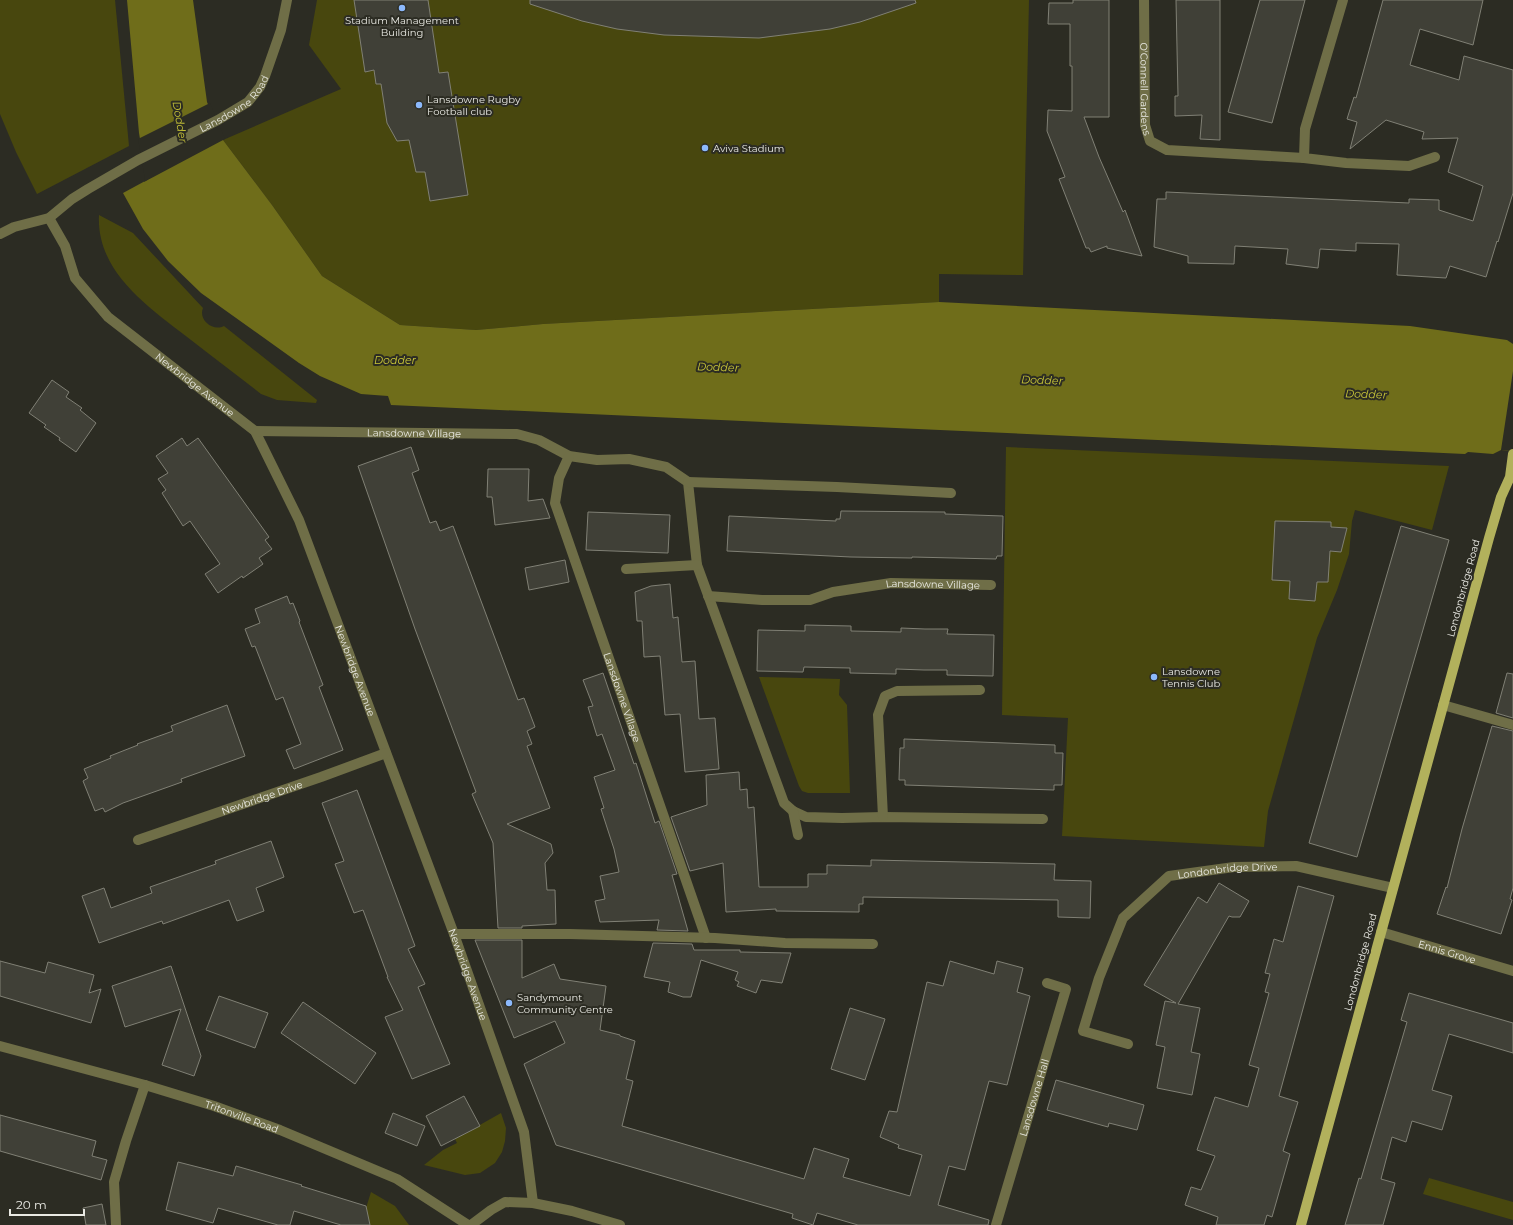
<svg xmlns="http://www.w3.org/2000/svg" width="1513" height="1225" font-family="Montserrat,sans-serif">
	<rect width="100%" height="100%" fill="#2c2c23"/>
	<g fill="#48470e">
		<polygon points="0,0 115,0 129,146 37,194 16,152 0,114"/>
		<polygon points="317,0 1029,0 1023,275 939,274 939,302 543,324 476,330 400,325 322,276 272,205 223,140 341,89 309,45"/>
		<path d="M99,215L133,233L203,308C198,320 213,332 224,326L317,400L316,403L277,400L261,394C238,376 214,358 191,340C151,309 96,273 99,215Z"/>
		<polygon points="1006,447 1449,466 1432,530 1355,510 1352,521 1349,554 1337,590 1317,638 1268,811 1264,847 1062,836 1068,718 1002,715"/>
		<polygon points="759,677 840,679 839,695 847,705 850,793 808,793 802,791 799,786"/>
		<polygon points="501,1113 506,1128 505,1141 502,1152 495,1163 480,1173 465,1175 424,1165 443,1150 457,1143 455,1139"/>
		<polygon points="1429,1178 1513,1202 1513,1220 1423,1194"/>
		<polygon points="371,1192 395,1206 409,1225 370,1225 366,1208"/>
	</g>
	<polygon fill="#6f6d1a" points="127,0 193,0 207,102 223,140 272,205 322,276 400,325 476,330 543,324 939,302 1410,326 1507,340 1513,344 1513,451 1501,450 1493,454 1468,452 1465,454 391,405 388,396 361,394 320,376 299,363 201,293 168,261 143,229 123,193 147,180 139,133"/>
	<g fill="#2c2c23">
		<polygon points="210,103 225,139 144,182 145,179 138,139"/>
		<polygon points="1513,371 1513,451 1501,450"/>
	</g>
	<g fill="#404037" stroke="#808075">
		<polygon points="354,0 428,0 439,73 448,72 468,195 430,201 425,172 416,172 409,140 397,141 387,123 381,84 376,84 374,70 365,72"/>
		<polygon points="530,0 915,0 916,3 860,22 830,29 759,38 664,35 617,29 582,21 530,4"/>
		<polygon points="1073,0 1109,0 1109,117 1084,117 1099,157 1123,212 1125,210 1142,256 1107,248 1107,246 1091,252 1089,248 1086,248 1059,179 1065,177 1047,131 1048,110 1072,111 1072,66 1070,66 1070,24 1048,24 1049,3 1073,3"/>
		<polygon points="1176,0 1220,0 1220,140 1200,139 1202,115 1175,116 1175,96 1178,96"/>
		<polygon points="1260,0 1305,0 1272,123 1228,112"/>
		<polygon points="1383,0 1483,0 1473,45 1420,29 1410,65 1459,80 1464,56 1513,70 1513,193 1498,242 1497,241 1486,277 1450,266 1446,278 1397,275 1399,244 1356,243 1356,251 1320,249 1318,268 1286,264 1288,249 1235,246 1234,264 1188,263 1188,256 1154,247 1157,199 1166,199 1166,192 1409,203 1409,199 1439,200 1439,210 1473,221 1483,186 1448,172 1458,138 1422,139 1424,132 1386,120 1350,149 1357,122 1347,119 1354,97 1356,98"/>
		<polygon points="52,380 69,392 66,397 82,408 80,410 96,423 76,452 59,440 60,438 44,427 46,425 29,413"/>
		<polygon points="182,438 187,446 198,438 269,537 265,540 272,549 259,558 263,564 243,578 242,576 218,593 205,574 220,564 190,521 183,526 162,493 166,490 158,479 168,473 156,456"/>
		<polygon points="411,447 419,470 412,473 430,523 436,521 440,531 453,526 518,700 524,698 535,727 527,731 532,744 527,746 550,808 507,824 551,844 553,853 545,863 547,890 555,890 556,924 522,926 522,928 498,928 493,843 472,794 476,792 415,629 358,466"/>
		<polygon points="488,469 529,469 528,501 543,499 550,518 495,525 492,497 487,497"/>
		<polygon points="841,511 945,512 945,514 1003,516 1002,556 997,556 996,559 912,557 912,558 851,557 727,551 729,516 836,521 836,519 840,519"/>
		<polygon points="588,512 670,515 668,553 586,550"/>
		<polygon points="1275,521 1331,522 1331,527 1347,528 1341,552 1330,551 1328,582 1317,582 1315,601 1289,599 1290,581 1272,580"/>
		<polygon points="1401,526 1449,540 1357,857 1309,843"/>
		<polygon points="565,560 569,582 529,590 525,568"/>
		<polygon points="670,584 673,618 678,617 682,662 695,661 699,719 715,718 719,769 685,772 680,714 665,715 660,656 644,657 642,621 637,621 635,592 651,586"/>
		<polygon points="287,596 290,604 293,603 300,621 299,622 323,685 319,687 343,750 294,769 286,750 301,744 283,697 276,700 255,646 252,647 245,629 260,623 255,609"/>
		<polygon points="805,625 851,626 851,631 901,632 901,628 925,629 948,629 947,634 994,635 993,676 947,675 947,670 924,670 896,669 896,674 850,673 850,668 804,667 803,672 757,671 758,630 805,631"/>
		<polygon points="603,673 634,764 636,763 655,823 659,821 677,874 672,875 688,931 657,930 659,920 600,922 595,901 605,899 600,876 619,872 614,849 601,809 604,808 594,777 615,770 602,734 597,736 588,707 593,706 583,680"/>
		<polygon points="1507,673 1513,674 1513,718 1496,713"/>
		<polygon points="227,705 245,756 181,779 182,782 123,803 105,812 103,808 95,811 83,781 88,778 84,769 111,758 110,756 138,745 137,744 173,731 171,726"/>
		<polygon points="1492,726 1513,731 1513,888 1510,899 1512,900 1501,934 1437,914 1446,887 1447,888 1462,829"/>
		<polygon points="904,739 1055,745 1055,753 1063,753 1062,785 1054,785 1054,790 905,785 905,780 899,780 900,748 904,748"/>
		<polygon points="739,772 740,790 747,789 748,808 754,807 759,887 808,887 808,874 827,874 827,865 871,866 871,860 1055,864 1054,880 1091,881 1090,918 1058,917 1058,900 863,897 863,904 859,904 859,912 776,911 776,909 726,912 723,863 690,871 671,817 707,805 706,775"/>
		<polygon points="357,790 415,946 408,949 425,984 418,987 450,1064 412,1079 385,1017 403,1010 387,977 388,977 363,910 354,913 335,864 344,861 322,803"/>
		<polygon points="271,841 284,877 256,888 264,911 237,921 229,900 163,924 162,921 99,943 82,896 104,888 111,908 152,893 150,887 216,864 215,861"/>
		<polygon points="1219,883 1249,901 1240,917 1232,917 1229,916 1178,1004 1200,1008 1191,1052 1200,1054 1192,1095 1157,1088 1165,1047 1156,1045 1165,1001 1176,1003 1144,985 1198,897 1207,903"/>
		<polygon points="1298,886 1334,896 1279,1096 1298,1102 1283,1151 1290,1154 1272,1217 1267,1215 1264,1225 1216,1225 1218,1217 1185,1205 1191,1187 1201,1190 1215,1156 1197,1150 1215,1097 1248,1107 1259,1068 1249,1065 1269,993 1265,992 1270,974 1265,973 1274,939 1283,942"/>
		<polygon points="475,940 522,940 522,978 554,964 560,979 606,986 600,1030 620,1035 620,1036 635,1041 626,1079 633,1081 622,1126 804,1179 814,1148 849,1159 843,1177 910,1196 922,1155 898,1148 899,1145 880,1137 889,1111 897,1112 927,982 943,986 950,961 994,974 997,961 1023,968 1017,992 1030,996 1007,1085 989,1081 965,1170 949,1166 938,1205 989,1220 988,1225 858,1225 817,1213 813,1225 792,1218 793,1214 556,1145 524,1064 565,1043 555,1021 514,1038"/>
		<polygon points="653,943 692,944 694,950 740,950 740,952 791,953 782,983 761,980 756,993 737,986 739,982 735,980 738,972 701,960 691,997 683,997 668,992 670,982 644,977"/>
		<polygon points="0,961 45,973 48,962 94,975 89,993 101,989 91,1023 0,996"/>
		<polygon points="171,966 201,1056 194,1076 162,1065 181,1009 125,1027 112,986"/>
		<polygon points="1409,993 1513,1023 1513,1053 1449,1034 1432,1090 1452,1096 1442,1130 1412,1121 1406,1142 1392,1137 1381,1179 1395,1183 1383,1225 1345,1225 1359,1178 1361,1179 1407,1022 1401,1020"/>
		<polygon points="219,996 268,1013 255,1048 206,1030"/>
		<polygon points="303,1002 376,1053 355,1084 281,1033"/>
		<polygon points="850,1008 885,1019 865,1080 831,1069"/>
		<polygon points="1056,1080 1144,1105 1137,1130 1109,1123 1108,1127 1047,1110"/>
		<polygon points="464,1096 480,1126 441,1146 426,1116"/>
		<polygon points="393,1113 425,1126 417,1146 385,1133"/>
		<polygon points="0,1115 96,1141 92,1156 107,1160 101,1180 0,1151"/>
		<polygon points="178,1162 233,1176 236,1166 302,1185 301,1186 366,1206 370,1225 341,1225 294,1211 290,1225 278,1225 218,1208 213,1223 166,1210"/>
		<polygon points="102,1204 106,1225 86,1225 83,1208"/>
	</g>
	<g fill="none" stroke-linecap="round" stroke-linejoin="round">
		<g stroke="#6f6e47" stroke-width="10">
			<path id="s1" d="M1144,0L1145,125L1150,141L1167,150L1304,158"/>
			<polyline points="1343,0 1305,129 1304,158 1346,163 1409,166 1435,157"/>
			<path id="s2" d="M49,218L65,246L75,278L108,317L255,431L299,520L454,934L524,1132L533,1203"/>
			<path id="s3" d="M0,234L14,227L49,218L72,199L88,189L138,160L218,120L248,102L260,87L265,76L281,30L287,0"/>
			<path id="s4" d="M255,431L517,434L539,440L569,456L597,460L629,459L666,467L688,482L697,565L784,803L793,811L806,817L842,818L883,817L1043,819"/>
			<path id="s5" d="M569,456L559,478L555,503L706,938"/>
			<polyline points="688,482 837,487 951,493"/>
			<polyline points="626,569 697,565"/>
			<path id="s6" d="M708,596L762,600H810L833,592L891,583L991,585"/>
			<polyline points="1443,705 1513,725"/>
			<polyline points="793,811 798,835"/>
			<polyline points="883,817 878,715 885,696 897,691 980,690"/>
			<path id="s7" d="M138,840L321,777L386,753"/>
			<path id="s8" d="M1381,932L1513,971"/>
			<polyline points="454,934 570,934 715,938 785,943 873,944"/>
			<path id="s9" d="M1128,1044L1083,1031L1099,978L1123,918L1169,876L1234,867L1296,866L1393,888"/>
			<path id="s10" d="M0,1046L145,1085L214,1106L280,1130L397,1179L468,1225"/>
			<polyline points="116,1225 114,1182 126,1141 145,1085"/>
			<polyline points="471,1225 491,1210 505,1202 533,1203 572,1211 620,1225"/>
			<path id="s11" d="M996,1225L1066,989L1047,983"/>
		</g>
		<polyline stroke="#b2b15c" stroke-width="10" points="1301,1225 1489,538 1501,497 1510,477 1513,454"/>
	</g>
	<g fill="#8cb9fc" stroke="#2c2c23" stroke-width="1.5">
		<circle cx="402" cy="8" r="4"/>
		<circle cx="419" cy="105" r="4"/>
		<circle cx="705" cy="148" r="4"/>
		<circle cx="1154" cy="677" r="4"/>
		<circle cx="509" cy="1003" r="4"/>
	</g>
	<g text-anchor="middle" stroke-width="4" stroke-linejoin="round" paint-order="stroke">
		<g font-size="10" fill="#e9e9e3" stroke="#2c2c23" text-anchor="start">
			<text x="402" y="24" text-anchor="middle">Stadium Management<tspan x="402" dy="12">Building</tspan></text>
			<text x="427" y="103">Lansdowne Rugby<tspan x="427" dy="12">Football club</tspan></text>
			<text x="713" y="152">Aviva Stadium</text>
			<text x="1162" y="675">Lansdowne<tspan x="1162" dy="12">Tennis Club</tspan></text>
			<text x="517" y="1001">Sandymount<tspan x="517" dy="12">Community Centre</tspan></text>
		</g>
		<g font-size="10" fill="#e9e9e3" stroke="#2c2c23">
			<text dy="4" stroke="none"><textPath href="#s1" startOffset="89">O'Connell Gardens</textPath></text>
			<text dy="4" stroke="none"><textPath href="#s3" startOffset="271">Lansdowne Road</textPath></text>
			<text dy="4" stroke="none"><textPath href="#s2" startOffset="227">Newbridge Avenue</textPath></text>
			<text dy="4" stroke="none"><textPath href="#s4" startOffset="159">Lansdowne Village</textPath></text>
			<text dy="4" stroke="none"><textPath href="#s6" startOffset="227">Lansdowne Village</textPath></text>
			<text transform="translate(1463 588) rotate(-75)" y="4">Londonbridge Road</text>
			<text dy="4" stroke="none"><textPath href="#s2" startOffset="563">Newbridge Avenue</textPath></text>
			<text dy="4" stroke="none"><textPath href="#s5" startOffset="255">Lansdowne Village</textPath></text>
			<text dy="4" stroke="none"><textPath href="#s7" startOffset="131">Newbridge Drive</textPath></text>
			<text dy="4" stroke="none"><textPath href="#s9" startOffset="288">Londonbridge Drive</textPath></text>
			<text dy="4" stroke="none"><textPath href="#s8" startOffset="69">Ennis Grove</textPath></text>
			<text transform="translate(1360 962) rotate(-75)" y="4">Londonbridge Road</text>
			<text dy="4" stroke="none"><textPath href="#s2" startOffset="887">Newbridge Avenue</textPath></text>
			<text dy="4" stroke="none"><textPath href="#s11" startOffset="133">Lansdowne Hall</textPath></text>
			<text dy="4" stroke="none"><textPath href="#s10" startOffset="252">Tritonville Road</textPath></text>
		</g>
		<g font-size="11" font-style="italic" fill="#cac738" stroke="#2c2c23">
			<text transform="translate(180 122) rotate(80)" y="4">Dodder</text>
			<text x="395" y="364">Dodder</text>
			<text transform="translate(718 367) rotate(2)" y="4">Dodder</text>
			<text transform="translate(1042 380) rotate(2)" y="4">Dodder</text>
			<text transform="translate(1366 394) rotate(2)" y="4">Dodder</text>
		</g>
	</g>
	<path d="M10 1209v6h74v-6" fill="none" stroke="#e9e9e3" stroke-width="2"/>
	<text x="16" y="1209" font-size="12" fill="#e9e9e3" stroke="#2c2c23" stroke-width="3" paint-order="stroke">20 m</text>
</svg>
